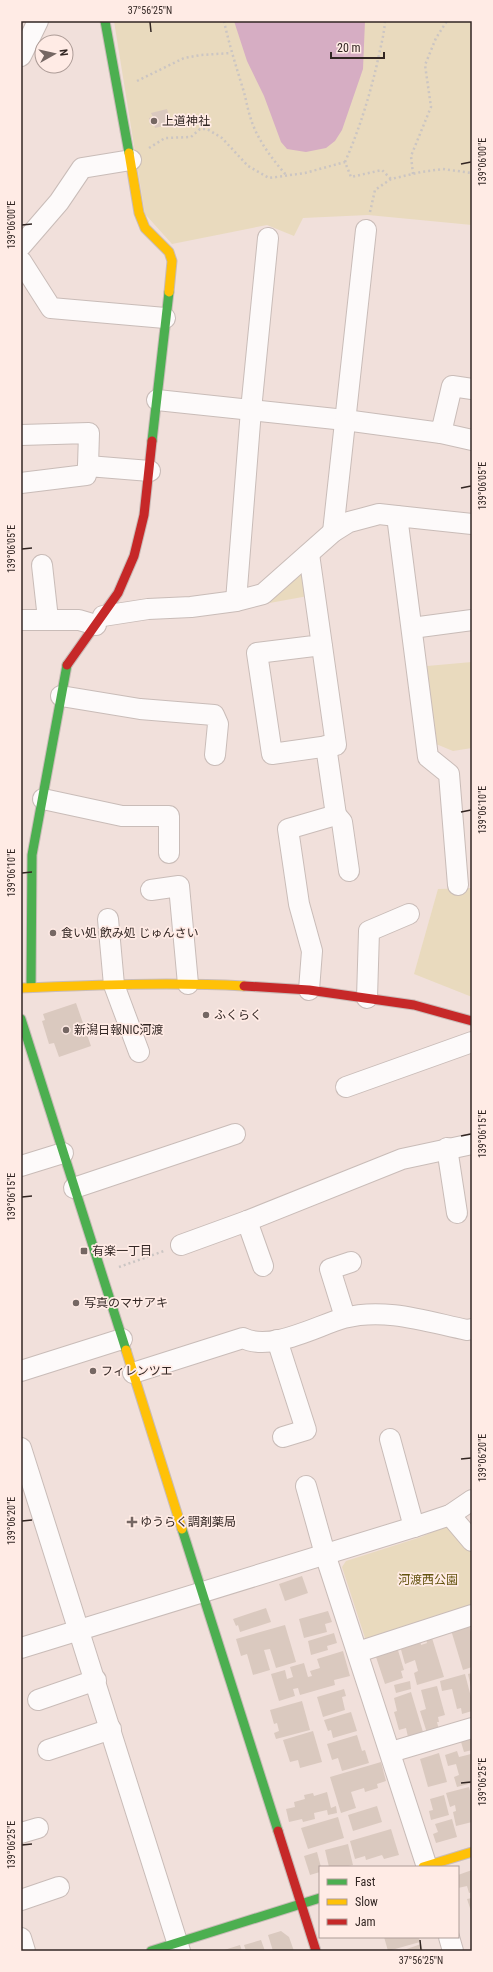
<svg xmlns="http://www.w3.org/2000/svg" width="493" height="1972" font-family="'Roboto Condensed','Noto Sans JP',sans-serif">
	<rect width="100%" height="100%" fill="#f1e0db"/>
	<g fill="#e9dabe">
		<polygon points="114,21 472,21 472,225 368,215 303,218 294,236 267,225 172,244 145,214"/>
		<polygon points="296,569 304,572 308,596 264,604"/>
		<polygon points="472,662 472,748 453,751 436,744 427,666"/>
		<polygon points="472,888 472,997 414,974 438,889"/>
		<polygon points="444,1527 451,1529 472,1552 472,1611 366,1641 342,1567 346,1561 421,1537"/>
	</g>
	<polygon fill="#d6adc3" points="234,21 365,21 363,69 342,130 335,141 326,148 306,152 287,149 281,142 264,96 247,61"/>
	<g fill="#dac9bf">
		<polygon points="167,109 171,124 155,128 154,124 150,125 149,118 153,117 151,113"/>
		<polygon points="76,1003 91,1046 59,1057 54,1043 49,1044 42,1021 45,1020 43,1014"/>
		<polygon points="302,1576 308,1593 285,1601 279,1584"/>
		<polygon points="266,1608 271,1622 240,1632 238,1625 236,1626 233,1619"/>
		<polygon points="328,1611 332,1622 325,1624 327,1632 304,1638 299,1619"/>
		<polygon points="285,1625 296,1662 276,1668 270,1649 264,1650 270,1670 253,1675 247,1654 241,1656 236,1639"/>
		<polygon points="469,1625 472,1636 472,1667 463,1670 451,1630"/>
		<polygon points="334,1633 337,1643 327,1646 328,1650 311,1655 308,1641"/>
		<polygon points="432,1638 444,1677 417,1685 414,1673 418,1671 415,1660 405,1664 400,1646 420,1640 421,1645 427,1643 426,1639"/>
		<polygon points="397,1647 404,1670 401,1671 403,1678 385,1684 375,1654"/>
		<polygon points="343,1651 350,1676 334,1680 335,1685 300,1695 298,1688 293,1689 295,1696 279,1701 271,1674 285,1670 287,1679 293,1677 290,1667 304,1663 308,1677 312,1676 310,1671 320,1668 317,1659"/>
		<polygon points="472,1673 472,1687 471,1687 468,1674"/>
		<polygon points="465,1674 472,1701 472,1711 462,1714 461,1708 457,1709 452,1689 442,1691 440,1681"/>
		<polygon points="410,1681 411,1689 396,1693 394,1685"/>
		<polygon points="437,1686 445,1715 438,1717 439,1722 437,1722 439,1730 427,1733 420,1711 426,1709 421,1690"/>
		<polygon points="344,1689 346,1696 342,1697 345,1710 323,1717 317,1697"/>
		<polygon points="411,1692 423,1732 408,1737 406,1728 399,1730 394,1712 397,1711 394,1698"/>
		<polygon points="302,1701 310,1730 276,1739 274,1733 279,1731 277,1723 274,1724 270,1710"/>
		<polygon points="351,1712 357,1731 333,1738 331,1730 328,1731 324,1720"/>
		<polygon points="313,1731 322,1762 300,1768 298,1760 290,1762 283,1740"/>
		<polygon points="357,1735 362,1751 365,1750 369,1763 342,1771 338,1758 332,1760 327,1744"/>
		<polygon points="472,1738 472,1750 464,1752 461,1742"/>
		<polygon points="457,1751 459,1757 471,1754 472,1783 457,1787 454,1777 459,1775 456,1764 448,1766 445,1755"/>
		<polygon points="439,1753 447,1782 428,1787 420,1759"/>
		<polygon points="381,1762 386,1781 377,1784 378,1788 365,1792 364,1788 351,1792 356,1808 341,1813 330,1777"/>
		<polygon points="469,1787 472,1799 472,1822 456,1826 453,1812 456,1811 455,1805 450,1807 446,1793"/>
		<polygon points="327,1792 331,1808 336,1806 337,1813 328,1815 327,1810 314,1813 315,1819 303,1822 302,1819 289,1822 286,1809 295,1807 294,1802 305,1799 304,1795 313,1793 314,1796"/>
		<polygon points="444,1795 449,1815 431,1820 429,1811 433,1810 430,1799"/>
		<polygon points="377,1806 382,1822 353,1831 348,1815"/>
		<polygon points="338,1817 344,1838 308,1849 301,1828"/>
		<polygon points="452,1819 457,1837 436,1843 433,1834 438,1832 435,1824"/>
		<polygon points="391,1829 399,1855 384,1859 382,1855 366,1860 365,1856 355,1859 350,1841"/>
		<polygon points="348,1844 353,1865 344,1867 329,1867 325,1850"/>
		<polygon points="317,1852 321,1867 320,1872 310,1875 304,1856"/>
		<polygon points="472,1870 472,1892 469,1893 467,1886 458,1888 458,1875"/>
		<polygon points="472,1898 472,1914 467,1899"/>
		<polygon points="281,1931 289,1937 294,1951 273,1951 268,1935"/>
		<polygon points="384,1937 419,1937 420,1942 388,1951"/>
		<polygon points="261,1940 265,1951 246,1951 244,1945"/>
		<polygon points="421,1944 423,1951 401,1951"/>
		<polygon points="240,1945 242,1951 221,1951"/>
	</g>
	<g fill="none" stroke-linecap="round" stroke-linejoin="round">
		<defs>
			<g id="street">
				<polyline points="21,56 38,21"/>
				<polyline points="21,246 59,202 82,168 131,160"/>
				<polyline points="21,261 51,308 165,318"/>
				<polyline points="157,400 345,420 441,433 452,386 472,389"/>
				<polyline points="441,433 472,440"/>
				<polyline points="21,435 89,433 88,466"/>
				<polyline points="21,483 86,475 88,466 150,471"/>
				<polyline points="333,532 366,230"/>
				<polyline points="309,554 336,745 272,754 257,653 322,645"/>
				<polyline points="42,565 48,619"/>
				<polyline points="236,601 251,410 268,238"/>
				<polyline points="103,616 148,609 191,607 236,601 263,594 333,532 349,522 379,514 397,516"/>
				<polyline points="21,620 79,620 96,625"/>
				<polyline points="412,628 472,620"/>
				<polyline points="61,696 140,709 214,715 218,724 215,755"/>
				<polyline points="43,799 122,816 169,816 169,853"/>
				<polyline points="336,815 342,822 349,871"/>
				<polyline points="458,885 449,774 428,757 397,516 472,524"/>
				<polyline points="151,890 179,886 188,984"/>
				<polyline points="108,919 114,985 139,1052"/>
				<polyline points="309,990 312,951 299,904 288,829 336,815 326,746"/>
				<polyline points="367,998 369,931 409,914"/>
				<polyline points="346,1087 472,1042"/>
				<polyline points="447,1148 457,1213"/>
				<polyline points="21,1166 63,1153"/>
				<polyline points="74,1188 235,1134"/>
				<polyline points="247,1221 263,1266"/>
				<polyline points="181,1245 247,1221 402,1159 472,1144"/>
				<polyline points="345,1317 330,1269 351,1262"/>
				<polyline points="277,1340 306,1430 283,1437"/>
				<polyline points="21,1371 122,1339"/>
				<path d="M133,1373L243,1338C271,1352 316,1326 344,1318C385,1307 428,1322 467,1330L472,1329"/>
				<polyline points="390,1439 414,1527"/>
				<polyline points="21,1448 180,1951"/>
				<polyline points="306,1486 325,1554 427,1867"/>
				<polyline points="450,1515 472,1541"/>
				<polyline points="21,1648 414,1527 450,1515 472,1500"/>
				<polyline points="358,1652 472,1615"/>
				<polyline points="38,1700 96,1680"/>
				<polyline points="48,1750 111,1729"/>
				<polyline points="391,1752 472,1728"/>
				<polyline points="21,1833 38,1828"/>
				<polyline points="21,1900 59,1887"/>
				<polyline points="449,1937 453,1951"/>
				<polyline points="21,1938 25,1951"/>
			</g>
			<g id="fast">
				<polyline points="105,21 129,153"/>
				<polyline points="152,441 169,292"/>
				<polyline points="31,987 32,855 67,665"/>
				<polyline points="21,1019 126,1350"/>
				<polyline points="182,1529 278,1831"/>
				<polyline points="151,1951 320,1898"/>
			</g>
			<g id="slow">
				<polyline points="129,153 139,213 145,228 169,252 172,261 169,292"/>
				<path d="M21,988C95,985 170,982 244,986"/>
				<polyline points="126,1350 182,1529"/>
				<polyline points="423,1867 472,1852"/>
			</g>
			<g id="jam">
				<polyline points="67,665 118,593 134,556 144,515 152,441"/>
				<polyline points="244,986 309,990 414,1005 472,1021"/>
				<polyline points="278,1831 316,1951"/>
			</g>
		</defs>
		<use href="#street" stroke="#c9bcb8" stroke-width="22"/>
		<use href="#fast" stroke="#c9bcb8" stroke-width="11"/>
		<use href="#slow" stroke="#c9bcb8" stroke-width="11"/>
		<use href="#jam" stroke="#c9bcb8" stroke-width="11"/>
		<g stroke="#cbc5c3" stroke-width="2.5" stroke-dasharray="2 3" stroke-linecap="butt">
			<path d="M224,21C229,44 236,66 243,89C246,98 247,107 250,116C256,138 272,159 287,176"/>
			<polyline points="137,81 184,58 201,55 231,53"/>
			<polyline points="149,148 165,138 191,137 200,129 207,129 222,138 248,166 269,178 305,173 345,162 351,177 382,170 391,179"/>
			<path d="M345,162C359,130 369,98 377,64C380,49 384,36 385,21"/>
			<polyline points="413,174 411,156 431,107 425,65 436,38 447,21"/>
			<polyline points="370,212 375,190 391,179 421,172 443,169 472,173"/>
			<polyline points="119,1267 164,1251"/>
		</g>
		<use href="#street" stroke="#fdfafa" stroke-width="20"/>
		<use href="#fast" stroke="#4caf50" stroke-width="9"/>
		<use href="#slow" stroke="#ffc107" stroke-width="9"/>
		<use href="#jam" stroke="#c62828" stroke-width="9"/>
	</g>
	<path fill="none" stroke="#322623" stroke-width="1.5" d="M150,22L151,32M461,164L471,162M22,225L32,224M461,488L471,486M22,549L32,548M461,812L471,810M22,873L32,872M461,1136L471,1134M22,1197L32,1196M461,1459L471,1458M22,1521L32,1520M461,1783L471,1782M22,1845L32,1844M420,1940L421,1950"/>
	<g fill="#756763" stroke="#ffebe5" stroke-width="1.5">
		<circle cx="154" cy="121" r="4"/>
		<circle cx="53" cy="933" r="4"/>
		<circle cx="206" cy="1015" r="4"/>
		<circle cx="66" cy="1030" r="4"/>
		<rect x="80" y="1247" width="8" height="8" rx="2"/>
		<circle cx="76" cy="1303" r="4"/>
		<circle cx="93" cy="1371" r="4"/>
		<path d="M130 1516h4v4h4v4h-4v4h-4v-4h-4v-4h4z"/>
	</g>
	<g text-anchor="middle" stroke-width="3.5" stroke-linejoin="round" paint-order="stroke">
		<g font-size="12" fill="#322623" stroke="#ffebe5" text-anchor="start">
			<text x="162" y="125">上道神社</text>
			<text x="61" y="937">食い処 飲み処 じゅんさい</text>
			<text x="214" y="1019">ふくらく</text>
			<text x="74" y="1034">新潟日報NIC河渡</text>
			<text x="92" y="1255">有楽一丁目</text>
			<text x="84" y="1307">写真のマサアキ</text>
			<text x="101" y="1375">フィレンツエ</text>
			<text x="140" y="1526">ゆうらく調剤薬局</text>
		</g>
		<g font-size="12" fill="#645410" stroke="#ffebe5">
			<text x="428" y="1584">河渡西公園</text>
		</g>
	</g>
	<rect width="493" height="1972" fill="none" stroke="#ffebe5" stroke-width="44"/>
	<rect x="319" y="1866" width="140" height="72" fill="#ffebe5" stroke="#ad9c97"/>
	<rect x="327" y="1879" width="20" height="6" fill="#4caf50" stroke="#ad9c97"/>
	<text x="355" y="1886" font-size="12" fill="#322623">Fast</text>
	<rect x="327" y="1899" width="20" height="6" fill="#ffc107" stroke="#ad9c97"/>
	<text x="355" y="1906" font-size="12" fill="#322623">Slow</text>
	<rect x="327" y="1919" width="20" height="6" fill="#c62828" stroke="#ad9c97"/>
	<text x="355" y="1926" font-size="12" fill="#322623">Jam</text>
	<g transform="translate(54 54) rotate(82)"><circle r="19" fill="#ffebe5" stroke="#ad9c97"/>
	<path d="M0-3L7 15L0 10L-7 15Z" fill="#756763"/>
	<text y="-6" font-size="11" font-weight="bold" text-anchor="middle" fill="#322623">N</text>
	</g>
	<path d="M331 52v6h53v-6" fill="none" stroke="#322623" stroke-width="2"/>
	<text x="337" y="52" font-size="12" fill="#322623" stroke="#ffebe5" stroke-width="3" paint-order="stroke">20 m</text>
	<rect x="22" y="22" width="449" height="1928" fill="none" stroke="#322623" stroke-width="1.5"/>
	<g font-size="10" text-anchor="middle" fill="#322623">
		<text x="150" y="14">37°56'25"N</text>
		<text transform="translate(482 162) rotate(-90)" y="4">139°06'00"E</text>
		<text transform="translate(11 225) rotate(-90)" y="4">139°06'00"E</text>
		<text transform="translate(482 486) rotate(-90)" y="4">139°06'05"E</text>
		<text transform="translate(11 549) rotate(-90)" y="4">139°06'05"E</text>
		<text transform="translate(482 810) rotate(-90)" y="4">139°06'10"E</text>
		<text transform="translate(11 873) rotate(-90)" y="4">139°06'10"E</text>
		<text transform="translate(482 1134) rotate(-90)" y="4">139°06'15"E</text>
		<text transform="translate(11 1197) rotate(-90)" y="4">139°06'15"E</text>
		<text transform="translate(482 1458) rotate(-90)" y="4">139°06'20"E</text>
		<text transform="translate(11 1521) rotate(-90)" y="4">139°06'20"E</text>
		<text transform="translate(482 1782) rotate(-90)" y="4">139°06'25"E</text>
		<text transform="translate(11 1845) rotate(-90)" y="4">139°06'25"E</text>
		<text x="421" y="1964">37°56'25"N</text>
	</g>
</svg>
